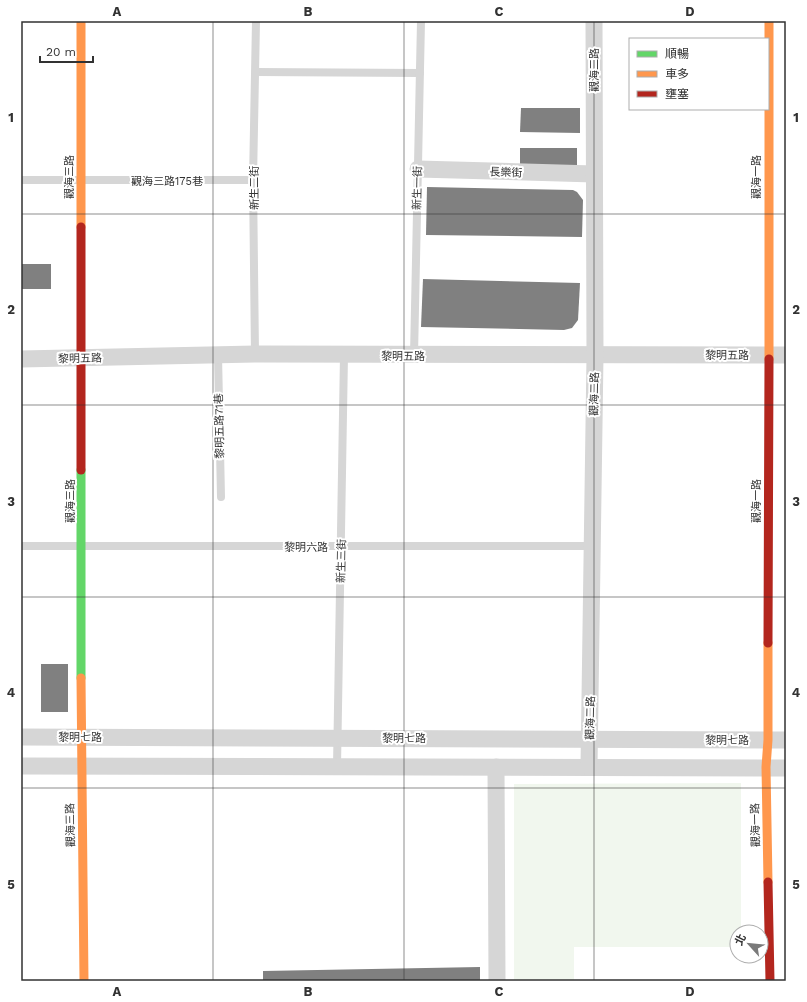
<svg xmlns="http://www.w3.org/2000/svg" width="807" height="1002" font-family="'Work Sans','Noto Sans TC',sans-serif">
	<rect width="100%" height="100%" fill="#fff"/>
	<polygon fill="#f1f7ee" points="741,783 741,932 737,932 737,947 574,947 574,981 514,981 514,784"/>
	<g fill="#808080">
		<polygon points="521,108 580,108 580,133 520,132"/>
		<polygon points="520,148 577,148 577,167 520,168"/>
		<polygon points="427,187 573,190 577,192 583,200 582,237 426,235"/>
		<rect x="21" y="264" width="30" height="25"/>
		<polygon points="423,279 580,283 578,320 572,328 564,330 421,327"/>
		<rect x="41" y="664" width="27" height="48"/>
		<polygon points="480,967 480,981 263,981 263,971"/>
	</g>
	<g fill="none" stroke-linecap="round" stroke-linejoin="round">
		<g stroke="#d6d6d6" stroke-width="8">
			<polyline points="256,72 420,73"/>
			<polyline points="21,180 253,180"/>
			<polyline points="255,354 253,180 256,21"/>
			<polyline points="218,355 221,497"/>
			<polyline points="414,356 421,21"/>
			<polyline points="21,546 592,546"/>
			<polyline points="337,767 344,355"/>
		</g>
		<g stroke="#d6d6d6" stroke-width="17">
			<polyline points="418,169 594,174"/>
			<polyline points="21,359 255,354 786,355"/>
			<polyline points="21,737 786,740"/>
			<polyline points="21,766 786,768"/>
			<polyline points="496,767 497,981"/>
			<polyline points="589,767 595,356 594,21"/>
		</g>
		<polyline stroke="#63d668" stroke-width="9" points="81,470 81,678"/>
		<g stroke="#ff974d" stroke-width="9">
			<polyline points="81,21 81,227"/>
			<polyline points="769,359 769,21"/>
			<polyline points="768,643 768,740 766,767 768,882"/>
			<polyline points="81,678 84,981"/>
		</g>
		<g stroke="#b3261e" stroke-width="9">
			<polyline points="81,227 81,470"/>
			<polyline points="768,643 769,359"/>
			<polyline points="768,882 770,981"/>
		</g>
	</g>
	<path fill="none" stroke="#323232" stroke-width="1" stroke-opacity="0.55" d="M213,21V981M404,21V981M594,21V981M21,214H786M21,405H786M21,597H786M21,788H786"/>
	<g text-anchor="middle" stroke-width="4" stroke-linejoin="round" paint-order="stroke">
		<g font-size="11" fill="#323232" stroke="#fff">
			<text transform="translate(594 70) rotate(-90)" y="4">觀海二路</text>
			<text transform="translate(506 172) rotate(2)" y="4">長樂街</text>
			<text transform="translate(69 177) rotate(-90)" y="4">觀海三路</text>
			<text transform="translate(756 177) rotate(-90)" y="4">觀海一路</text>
			<text x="167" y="185">觀海三路175巷</text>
			<text transform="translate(254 188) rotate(-90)" y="4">新生二街</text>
			<text transform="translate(417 188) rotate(-89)" y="4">新生一街</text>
			<text x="727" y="359">黎明五路</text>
			<text x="403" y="360">黎明五路</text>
			<text transform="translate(80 358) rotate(-1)" y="4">黎明五路</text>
			<text transform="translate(594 394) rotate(-89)" y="4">觀海二路</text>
			<text transform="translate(219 426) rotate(-91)" y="4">黎明五路71巷</text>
			<text transform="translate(70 501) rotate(-90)" y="4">觀海三路</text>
			<text transform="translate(756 501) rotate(-90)" y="4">觀海一路</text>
			<text x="306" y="551">黎明六路</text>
			<text transform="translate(341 561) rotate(-89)" y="4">新生三街</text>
			<text transform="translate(590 718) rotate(-89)" y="4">觀海二路</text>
			<text x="80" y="741">黎明七路</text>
			<text x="404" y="742">黎明七路</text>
			<text x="727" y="744">黎明七路</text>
			<text transform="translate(70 825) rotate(-91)" y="4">觀海三路</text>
			<text transform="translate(755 825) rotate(-91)" y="4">觀海一路</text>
		</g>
	</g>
	<rect width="807" height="1002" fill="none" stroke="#ffffff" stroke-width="44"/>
	<rect x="629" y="38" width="140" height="72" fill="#ffffff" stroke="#adadad"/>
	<rect x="637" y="51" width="20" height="6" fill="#63d668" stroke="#adadad"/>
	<text x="665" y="58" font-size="12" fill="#323232">順暢</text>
	<rect x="637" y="71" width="20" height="6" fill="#ff974d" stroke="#adadad"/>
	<text x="665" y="78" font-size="12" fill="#323232">車多</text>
	<rect x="637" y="91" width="20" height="6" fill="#b3261e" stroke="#adadad"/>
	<text x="665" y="98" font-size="12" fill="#323232">壅塞</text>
	<g transform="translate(749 944) rotate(297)"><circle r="19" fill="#ffffff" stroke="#adadad"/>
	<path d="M0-3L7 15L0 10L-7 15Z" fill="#7a7a7a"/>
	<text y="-6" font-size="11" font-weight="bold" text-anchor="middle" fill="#323232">北</text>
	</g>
	<path d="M40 56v6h53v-6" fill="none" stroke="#323232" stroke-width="2"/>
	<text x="46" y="56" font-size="12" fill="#323232" stroke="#ffffff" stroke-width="3" paint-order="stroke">20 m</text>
	<rect x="22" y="22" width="763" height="958" fill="none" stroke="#323232" stroke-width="1.5"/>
	<g font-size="13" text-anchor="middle" font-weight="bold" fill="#323232">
		<text x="117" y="16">A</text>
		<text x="308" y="16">B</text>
		<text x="499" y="16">C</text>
		<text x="690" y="16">D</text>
		<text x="11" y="122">1</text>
		<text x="796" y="122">1</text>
		<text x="11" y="314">2</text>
		<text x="796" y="314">2</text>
		<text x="11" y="506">3</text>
		<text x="796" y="506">3</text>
		<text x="11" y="697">4</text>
		<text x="796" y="697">4</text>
		<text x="11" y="889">5</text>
		<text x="796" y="889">5</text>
		<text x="117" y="996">A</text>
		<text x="308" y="996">B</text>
		<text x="499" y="996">C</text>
		<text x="690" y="996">D</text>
	</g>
</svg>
